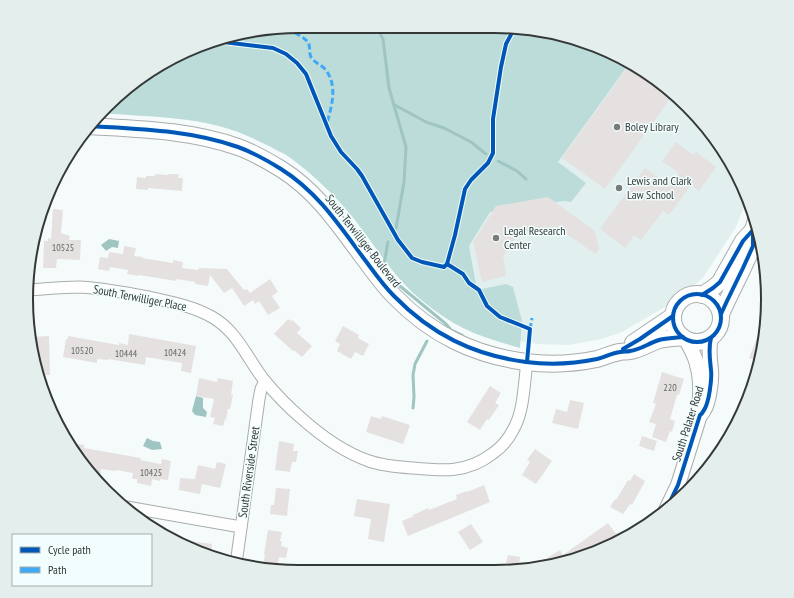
<svg xmlns="http://www.w3.org/2000/svg" width="794" height="598" font-family="'PT Sans Narrow',sans-serif">
	<rect width="100%" height="100%" fill="#f5fbfb"/>
	<polygon fill="#e1efee" points="589,46 647,72 712,133 740,178 747,197 746,202 736,227 702,279 665,307 622,332 601,339 569,345 537,344 491,336 429,303"/>
	<path fill="#bcdcda" d="M299,26L513,27L565,35L610,55V56L626,68L558,162L586,183L571,202L564,201L490,212L469,246L477,290L506,284L513,287L522,321L520,348C500,342 481,337 463,328C449,321 436,312 425,303C392,278 372,239 345,208C329,190 310,172 289,157C284,153 277,151 271,147C260,142 249,136 238,132C195,116 146,117 101,113L162,63L228,35Z"/>
	<g fill="#9fc5c2">
		<polygon points="109,239 119,241 118,248 112,247 106,251 101,245"/>
		<polygon points="196,396 203,398 203,408 207,412 206,417 195,415 192,411"/>
		<polygon points="147,438 153,441 160,442 162,449 152,450 143,446"/>
	</g>
	<g fill="none" stroke-linecap="round" stroke-linejoin="round">
		<g stroke="#9fc5c2" stroke-width="3">
			<polyline points="376,26 383,39 389,88 406,147 404,182 396,228"/>
			<polyline points="393,104 426,122 444,128 471,142 486,154"/>
			<polyline points="498,161 517,171 526,179"/>
			<polyline points="388,242 384,264 389,277 446,324 451,330 462,335"/>
			<polyline points="413,408 414,397 413,375 415,364 427,341"/>
		</g>
	</g>
	<g fill="#e5e1e1">
		<polygon points="630,64 647,72 672,96 605,189 562,158"/>
		<polygon points="676,142 693,155 696,152 716,167 699,191 691,185 669,215 663,211 641,240 634,235 625,248 600,229 645,168 670,186 679,173 662,161"/>
		<polygon points="155,174 168,175 169,174 179,174 178,178 183,178 182,191 148,188 148,190 136,189 137,177 146,178 146,176 155,176"/>
		<polygon points="548,197 595,231 599,249 596,254 556,227 519,233 503,256 506,276 482,282 473,242 496,206"/>
		<polygon points="53,209 63,210 61,233 70,236 69,240 81,240 80,260 57,259 56,268 43,268 44,241 48,241 48,238 51,239"/>
		<polygon points="124,246 136,248 134,256 143,257 142,258 173,263 173,260 183,262 182,268 198,270 199,268 227,269 244,290 247,289 250,293 270,279 278,292 272,296 280,308 268,315 259,301 255,304 253,300 244,306 232,288 224,293 210,275 208,286 195,284 195,282 177,279 176,281 139,275 139,276 127,274 128,270 110,267 109,271 98,269 100,257 108,258 109,252 123,254"/>
		<polygon points="288,319 291,321 292,320 301,328 297,333 312,346 302,357 294,350 293,351 274,334"/>
		<polygon points="343,326 359,335 358,338 369,344 363,356 355,352 351,359 337,351 340,344 335,341"/>
		<polygon points="129,334 196,346 191,373 181,371 182,363 146,357 145,365 108,359 108,360 97,359 97,363 63,357 66,339 68,339 68,336 119,345 119,343 128,345"/>
		<polygon points="758,335 765,337 759,362 749,358"/>
		<polygon points="49,336 50,375 38,375 31,337"/>
		<polygon points="662,372 684,379 679,395 677,395 670,419 675,421 672,432 670,431 666,442 652,437 656,424 649,422 656,404 653,403"/>
		<polygon points="199,378 217,382 218,378 233,381 231,395 233,395 230,409 228,409 226,420 225,419 223,426 213,424 215,418 210,417 214,399 196,396"/>
		<polygon points="490,386 501,393 495,403 499,405 489,420 487,419 480,430 467,422"/>
		<polygon points="570,400 584,403 578,429 552,423 556,409 567,412"/>
		<polygon points="371,416 381,419 382,416 410,425 403,444 366,432"/>
		<polygon points="642,436 657,441 654,451 639,446"/>
		<polygon points="279,441 294,444 293,451 298,451 296,462 292,462 290,472 275,470"/>
		<polygon points="71,443 84,445 84,448 141,458 140,460 161,464 162,459 171,461 168,480 160,479 160,481 152,479 151,486 137,483 137,479 132,479 133,473 116,470 115,471 101,469 100,477 93,476 88,471 90,460 79,458"/>
		<polygon points="535,449 552,461 536,484 522,475 530,462 527,460"/>
		<polygon points="217,462 226,464 220,488 202,484 200,494 179,490 180,478 195,479 198,465 215,469"/>
		<polygon points="634,474 645,481 632,505 630,504 623,514 610,507 615,499 616,500 628,480 630,481"/>
		<polygon points="484,485 490,502 408,536 402,521 414,516 413,515 428,508 429,510 457,499 456,495 467,491 467,492"/>
		<polygon points="276,488 290,489 287,516 270,514 271,505 274,505"/>
		<polygon points="357,499 390,504 384,542 368,539 371,519 354,516"/>
		<polygon points="608,523 616,534 599,546 598,544 581,556 551,564 547,558 560,550 563,555"/>
		<polygon points="471,524 483,542 470,550 458,532"/>
		<polygon points="268,530 282,532 280,541 282,541 281,546 288,548 286,558 279,557 277,570 263,567 265,554 264,554"/>
		<polygon points="181,540 212,544 211,555 180,543"/>
		<polygon points="508,555 520,557 518,570 504,570"/>
	</g>
	<g fill="none" stroke-linecap="round" stroke-linejoin="round">
		<defs>
			<g id="minor">
				<path d="M28,290C45,289 62,287 79,287C103,288 126,293 149,297C170,302 193,306 212,317C237,331 247,358 264,380C275,393 287,406 300,417C320,435 343,452 369,461C383,466 399,467 413,468C443,471 467,473 492,454C501,448 508,440 513,430C524,412 524,383 527,362"/>
				<polyline points="121,506 241,527"/>
				<polyline points="236,564 259,399 261,389 265,381"/>
			</g>
			<g id="tertiary">
				<path d="M687,341C690,348 694,354 696,361C701,376 701,392 699,407"/>
				<path d="M665,512L678,485L700,415C702,414 703,412 704,410C709,403 712,379 711,370C710,359 708,349 711,338"/>
			</g>
			<g id="secondary">
				<path d="M89,126C139,129 190,130 238,147C252,152 268,161 281,169C316,191 337,222 362,256C372,269 382,284 394,296C431,334 473,355 526,362C550,365 573,364 597,359C605,357 612,353 620,352C623,351 627,352 630,351C640,350 649,343 659,340C667,338 675,338 683,337"/>
				<circle cx="697" cy="318" r="24"/>
				<polyline points="702,295 713,288 720,282 743,241 753,230"/>
				<polyline points="721,314 727,301 743,268 753,246 753,230 756,220"/>
				<polyline points="633,343 673,316"/>
			</g>
		</defs>
		<use href="#minor" stroke="#a9adad" stroke-width="13"/>
		<use href="#tertiary" stroke="#a9adad" stroke-width="16"/>
		<use href="#secondary" stroke="#a9adad" stroke-width="18"/>
		<use href="#minor" stroke="#fefefe" stroke-width="11"/>
		<use href="#tertiary" stroke="#fefefe" stroke-width="14"/>
		<use href="#secondary" stroke="#fefefe" stroke-width="16"/>
		<g stroke="#3fa9f5" stroke-width="3" stroke-dasharray="6 3" stroke-linecap="butt">
			<path d="M287,28C292,31 305,38 308,42C311,47 308,54 312,59C316,63 321,65 325,69C338,85 332,105 327,123"/>
			<polyline points="530,329 532,318"/>
		</g>
		<defs>
			<g id="cycleway">
				<polyline points="215,41 273,48 286,54 297,63 306,74 331,136 341,152 357,169 362,176 398,240 412,258 422,262 444,267 447,264 455,235 465,189 471,180 488,163 493,153 493,119 501,67 506,44 515,27"/>
				<path d="M89,126C139,129 190,130 238,147C252,152 268,161 281,169C316,191 337,222 362,256C372,269 382,284 394,296C431,334 473,355 526,362C550,365 573,364 597,359C605,357 612,353 620,352C623,351 627,352 630,351C640,350 649,343 659,340C667,338 675,338 683,337"/>
				<polyline points="447,264 463,274 469,283 479,290 487,306 500,317 530,329 527,362"/>
				<circle cx="697" cy="318" r="24"/>
				<polyline points="702,295 713,288 720,282 743,241 753,230"/>
				<polyline points="721,314 727,301 743,268 753,246 753,230 756,220"/>
				<polyline points="623,349 640,339 673,316"/>
				<path d="M665,512L678,485L700,415C702,414 703,412 704,410C709,403 712,379 711,370C710,359 708,349 711,338"/>
			</g>
		</defs>
		<use href="#cycleway" stroke="#f2fefd" stroke-width="6"/>
		<use href="#cycleway" stroke="#0057b8" stroke-width="4"/>
	</g>
	<g fill="#787d7c" stroke="#f2fefd" stroke-width="1.5">
		<circle cx="617" cy="127" r="4"/>
		<circle cx="619" cy="188" r="4"/>
		<circle cx="496" cy="238" r="4"/>
	</g>
	<g text-anchor="middle" stroke-width="3" stroke-linejoin="round" paint-order="stroke">
		<g font-size="10" fill="#636665">
			<text x="63" y="251">10525</text>
			<text x="82" y="354">10520</text>
			<text x="175" y="356">10424</text>
			<text x="126" y="357">10444</text>
			<text x="670" y="391">220</text>
			<text x="151" y="476">10425</text>
		</g>
		<g font-size="12" fill="#343938" stroke="#f2fefd" text-anchor="start">
			<text x="625" y="131">Boley Library</text>
			<text x="627" y="185">Lewis and Clark<tspan x="627" dy="14">Law School</tspan></text>
			<text x="504" y="235">Legal Research<tspan x="504" dy="14">Center</tspan></text>
		</g>
		<g font-size="12" fill="#343938" stroke="#f2fefd">
			<text transform="translate(363 241) rotate(52)" y="4">South Terwilliger Boulevard</text>
			<text transform="translate(140 298) rotate(11)" y="4">South Terwilliger Place</text>
			<text transform="translate(688 424) rotate(-72)" y="4">South Palater Road</text>
			<text transform="translate(249 472) rotate(-82)" y="4">South Riverside Street</text>
		</g>
	</g>
	<path d="M0 0H794V598H0ZM299 33H495A266 266 0 0 1 761 299V299A266 266 0 0 1 495 565H299A266 266 0 0 1 33 299V299A266 266 0 0 1 299 33Z" fill="#e3eeed" fill-rule="evenodd"/>
	<path fill="none" stroke="#343938" stroke-width="2" d="M299 33H495A266 266 0 0 1 761 299V299A266 266 0 0 1 495 565H299A266 266 0 0 1 33 299V299A266 266 0 0 1 299 33Z"/>
	<rect x="12" y="534" width="140" height="52" fill="#f2fefd" stroke="#a6afae"/>
	<rect x="20" y="547" width="20" height="6" fill="#0057b8" stroke="#a6afae"/>
	<text x="48" y="554" font-size="12" fill="#343938">Cycle path</text>
	<rect x="20" y="567" width="20" height="6" fill="#3fa9f5" stroke="#a6afae"/>
	<text x="48" y="574" font-size="12" fill="#343938">Path</text>
</svg>
